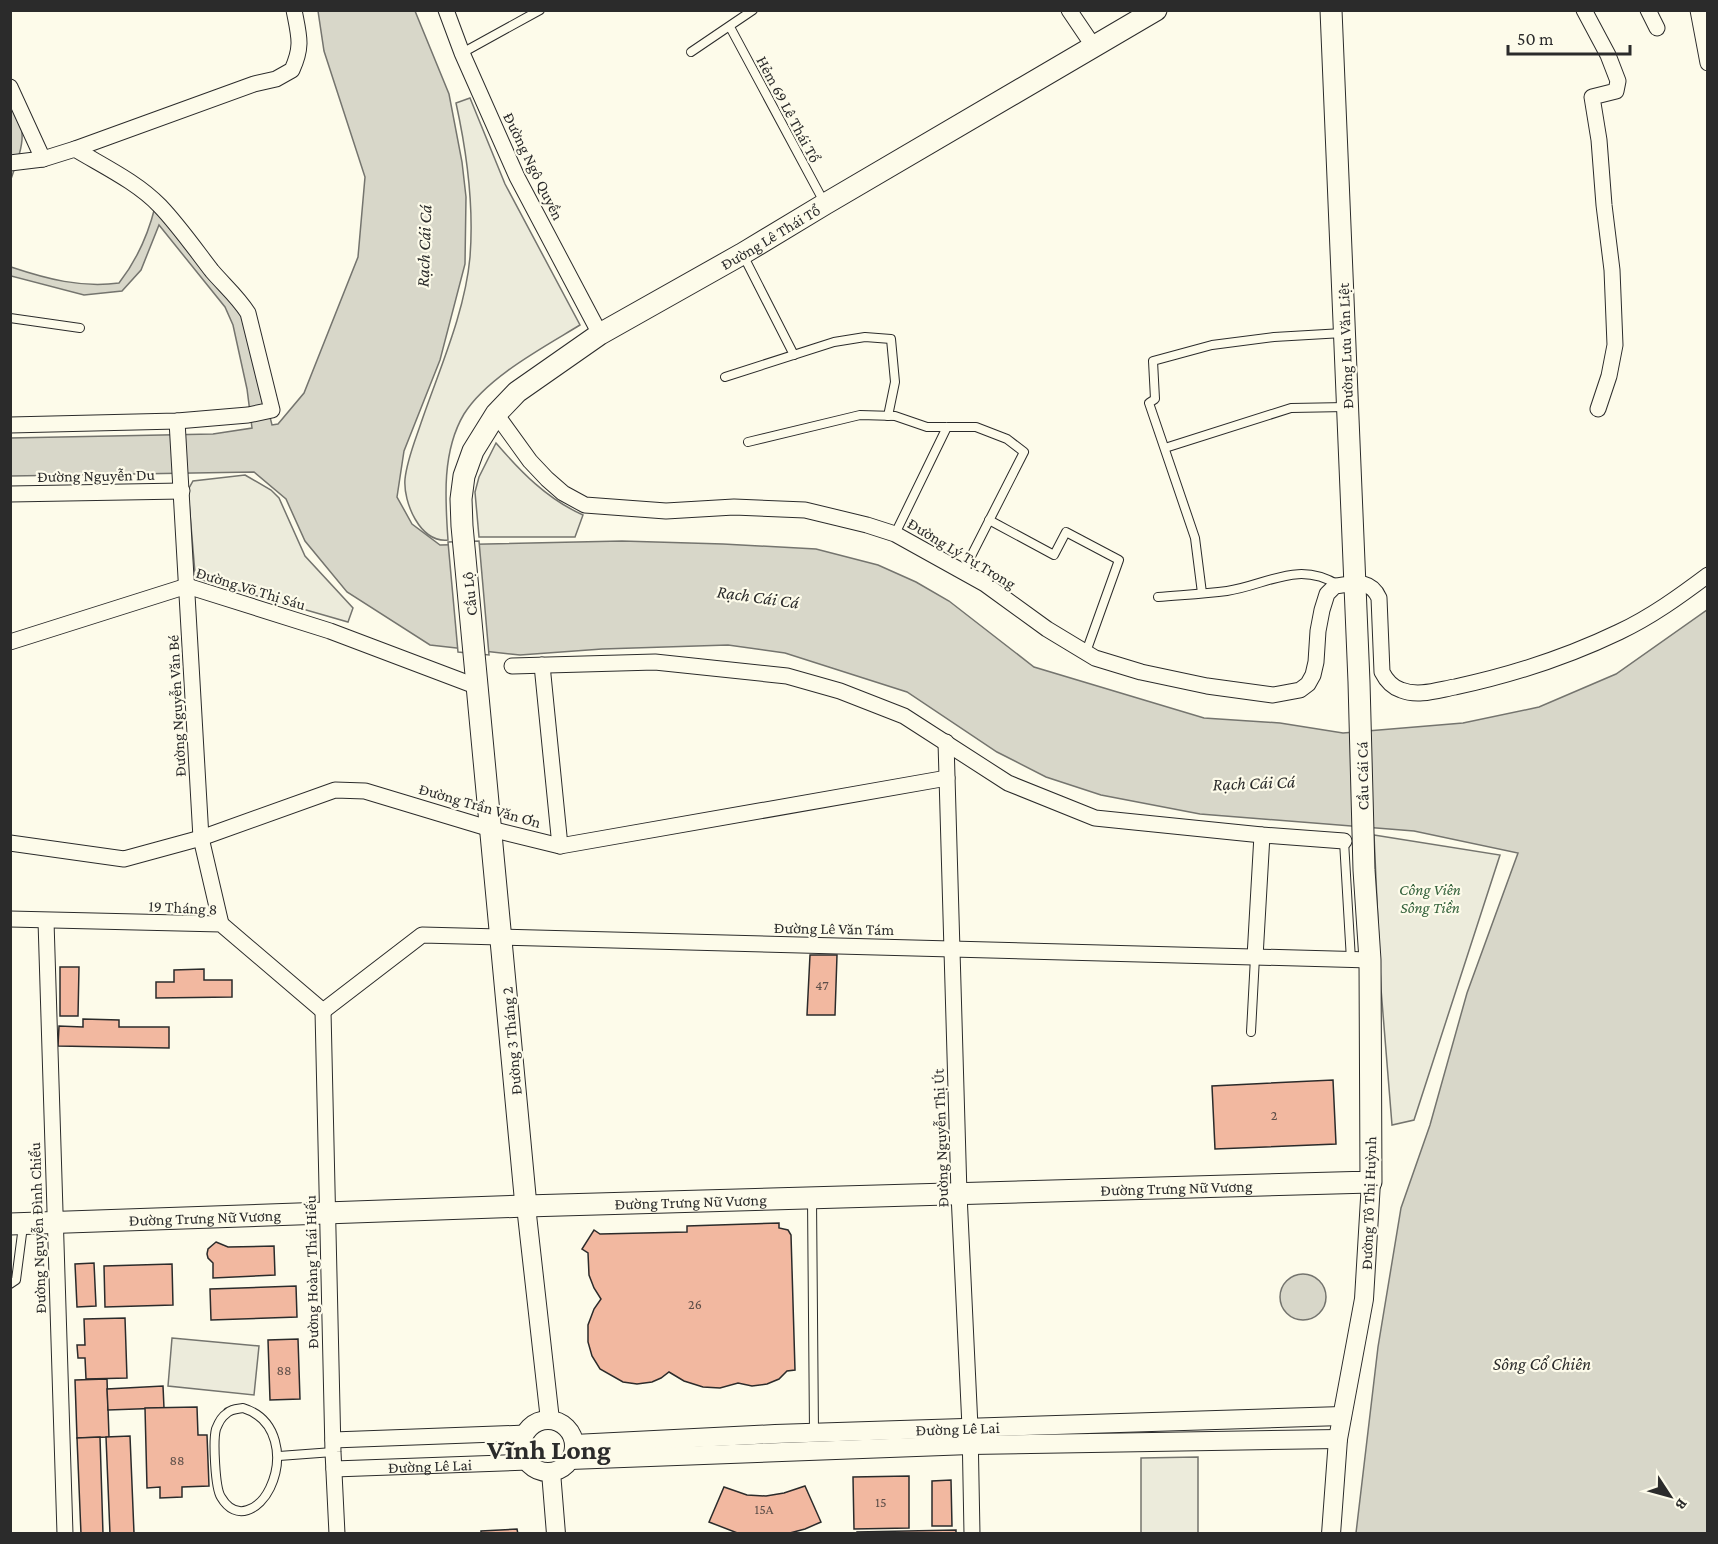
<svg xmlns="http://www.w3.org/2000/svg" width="1718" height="1544" font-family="'Crimson Pro',serif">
	<rect width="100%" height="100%" fill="#fdfbea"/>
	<g fill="#ecebdb" stroke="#74746e" stroke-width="1.5">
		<path d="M470,98L505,184L580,325C544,347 487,377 464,414C442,451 445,498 448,540C420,543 403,502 405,479C407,460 415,441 421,423C439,370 465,313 470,257C474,206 467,153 456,103Z"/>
		<path d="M496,443C521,472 547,499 583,515L575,537H479L475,492L479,477Z"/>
		<polygon points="245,475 271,490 279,498 305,556 353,608 348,622 209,582 200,579 195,573 188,490 193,481"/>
		<polygon points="1374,835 1500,855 1414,1120 1392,1125 1381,989"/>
		<polygon points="172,1338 259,1346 254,1395 168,1386"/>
		<polygon points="1198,1457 1198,1533 1141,1533 1141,1458"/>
	</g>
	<g fill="#d8d7c9" stroke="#74746e" stroke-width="1.5">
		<path d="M318,11H415L449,94L462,162L466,197L465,264L440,360L404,451L397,497L412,524L440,545L622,541L723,544L816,549L878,565L916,582L949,601L1034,667L1204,718L1280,723L1343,733L1463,723L1539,707L1616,674L1707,610V1533H1356L1378,1347L1401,1208L1430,1125L1467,993L1518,853L1414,831L1200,814L1101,795L1046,777L997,752L907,692L785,653L728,645L602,649L520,655L430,645L347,592L305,541L286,499L254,472L11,476L10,438L213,434L252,428L247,389L233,325L225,307L159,225L141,270L122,291L84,295L11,276V267C47,279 81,288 119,283C137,260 148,235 155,207L243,309L272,425L278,424L304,393L358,257L365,177L324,51Z"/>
		<path d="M10,94C27,135 25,139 11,179Z"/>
		<circle cx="1303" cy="1297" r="23"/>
	</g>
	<polygon fill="#fdfbea" stroke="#74746e" stroke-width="1.5" points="479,541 489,655 458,652 448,542"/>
	<g fill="#f2b8a0" stroke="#2b2b2b" stroke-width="1.5">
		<polygon points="810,955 837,955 835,1015 807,1015"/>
		<polygon points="60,967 79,967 78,1016 60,1016"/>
		<polygon points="204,969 204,980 232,980 232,997 156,998 156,982 174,982 174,970"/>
		<polygon points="83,1019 119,1020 119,1027 169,1027 169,1048 58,1046 59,1026 83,1027"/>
		<polygon points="1333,1080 1336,1144 1215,1149 1212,1086"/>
		<polygon points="779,1223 779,1228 788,1230 791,1235 795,1370 787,1371 779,1379 767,1384 752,1386 738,1383 720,1388 703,1387 684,1381 669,1372 661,1378 652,1382 637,1384 623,1382 600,1369 592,1356 588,1342 588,1325 594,1309 601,1299 594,1288 589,1275 588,1253 582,1249 594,1230 600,1234 687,1232 687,1226"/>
		<polygon points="216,1242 228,1247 274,1246 275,1275 213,1278 213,1263 208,1258 207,1254 208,1249"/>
		<polygon points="94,1263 96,1306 77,1307 75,1264"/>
		<polygon points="172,1264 173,1305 105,1307 104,1266"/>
		<polygon points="296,1286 297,1317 211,1320 210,1289"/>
		<polygon points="125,1318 127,1378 86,1379 85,1358 78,1358 77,1345 85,1345 84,1319"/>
		<polygon points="298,1339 300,1399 270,1400 268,1340"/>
		<polygon points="107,1379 109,1437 77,1438 75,1380"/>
		<polygon points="163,1386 164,1408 108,1410 107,1389"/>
		<polygon points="197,1407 198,1435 207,1435 209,1486 182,1487 182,1497 160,1498 160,1487 147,1488 145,1408"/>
		<polygon points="130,1436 134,1533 110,1534 106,1437"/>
		<polygon points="100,1437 103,1534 81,1534 77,1438"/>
		<polygon points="909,1476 909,1528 854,1529 853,1477"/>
		<polygon points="951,1480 952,1526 932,1526 932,1481"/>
		<polygon points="805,1486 821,1522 805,1529 786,1534 740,1534 709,1522 724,1487 747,1495 766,1496 784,1493"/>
		<polygon points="517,1529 518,1534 481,1534 481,1531"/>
		<polygon points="956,1530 956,1534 857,1534 857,1532"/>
	</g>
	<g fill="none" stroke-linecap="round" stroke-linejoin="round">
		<defs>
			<g id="service">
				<polyline points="730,27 824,202"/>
				<polyline points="691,52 753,10"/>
				<polyline points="462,53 540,10"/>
				<polyline points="743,255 794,355"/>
				<polyline points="10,318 80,328"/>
				<polyline points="725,377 834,342 865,337 891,339 895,382 888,416"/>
				<polyline points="748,442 860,415 895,416 927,427 976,427 1007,439 1024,452 963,572"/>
				<polyline points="1165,448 1291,408 1346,407"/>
				<polyline points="989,520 1054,555 1066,532 1119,560 1086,652"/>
				<polyline points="895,534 947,427"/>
				<polyline points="1202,593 1195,538 1149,403 1155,399 1153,361 1212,345 1274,337 1343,333"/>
				<path d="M1158,597C1181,595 1204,594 1227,591C1267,585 1298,560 1338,585"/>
				<polyline points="1344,841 1351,960"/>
				<polyline points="1251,1032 1255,957"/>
				<polyline points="812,1199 814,1433"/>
				<polyline points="10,1284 16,1280 23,1226"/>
				<path d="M243,1408C278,1419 284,1458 270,1488C260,1509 236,1523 221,1497C215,1488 213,1440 216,1429C218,1424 221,1417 226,1414C230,1409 237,1409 243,1408Z"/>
				<polyline points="279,1456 333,1452"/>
			</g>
			<g id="minor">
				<polyline points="446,10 462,53 517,177 600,334"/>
				<polyline points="1069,10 1094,47"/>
				<polyline points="1584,10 1608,55 1618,81 1616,91 1592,97 1599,140 1604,205 1612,270 1615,345 1609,376 1598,409"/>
				<polyline points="1648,10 1657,28"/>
				<polyline points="1698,10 1708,63"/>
				<polyline points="10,87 43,159"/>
				<path d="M75,149L254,84L276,79L292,70C303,46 299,36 294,10"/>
				<path d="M10,163L43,159L75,149C103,166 137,182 160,206C179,226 195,249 212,271C224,285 238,297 248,313L272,410L248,415L177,421L10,425"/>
				<path d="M496,414L530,461L547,479L563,493L585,505L666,511L734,507L805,510L867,525L895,534L985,584L1047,629L1095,658L1141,672L1207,686L1273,695L1300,690L1308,684L1313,675L1316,662L1318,631L1322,610L1327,594L1335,586C1354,584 1370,578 1379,598L1382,672C1386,680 1392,687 1401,690C1418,697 1438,690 1455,687C1511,675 1567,657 1619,632C1651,617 1680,596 1708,575"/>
				<polyline points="177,421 201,838 221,924"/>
				<polyline points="10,494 182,491"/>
				<polyline points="10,642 187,586 330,631 478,687"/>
				<polyline points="542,665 560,846"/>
				<polyline points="512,666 655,662 787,676 840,691 904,716 1008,783 1095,818 1262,835 1344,841"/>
				<polyline points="946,742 959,1194 970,1427 972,1534"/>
				<polyline points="10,843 124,859 201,838 335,790 365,791 491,829 560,846 947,778"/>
				<polyline points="10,919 221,924 323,1011"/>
				<polyline points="46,921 65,1534"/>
				<polyline points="1255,957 1262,835"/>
				<polyline points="323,1011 422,935 1370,960"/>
				<polyline points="323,1011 333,1452 337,1534"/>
				<polyline points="333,1440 526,1433"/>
				<path id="s1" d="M334,1469L528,1462"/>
			</g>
			<g id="tertiary">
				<polyline points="526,1206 550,1420"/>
				<circle cx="548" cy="1446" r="26"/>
				<path id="s2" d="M574,1444L775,1434L1342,1416"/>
				<polyline points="570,1460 970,1445 1338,1439"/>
				<polyline points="551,1472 556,1534"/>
				<polyline points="1331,1534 1338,1439 1364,1299 1371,1182"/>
			</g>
			<g id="secondary">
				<path id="s3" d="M526,1206L462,526L461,499L464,476L473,451L496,414L517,392L600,334L742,254L825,204L1156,10"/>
				<path id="s4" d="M10,1224L526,1206L1371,1182L1370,960L1364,870L1359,682L1331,10"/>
			</g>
		</defs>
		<use href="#service" stroke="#2b2b2b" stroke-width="10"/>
		<use href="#minor" stroke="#2b2b2b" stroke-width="17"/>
		<use href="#tertiary" stroke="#2b2b2b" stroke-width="20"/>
		<use href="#secondary" stroke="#2b2b2b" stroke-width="23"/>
		<use href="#service" stroke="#fdfbea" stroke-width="8"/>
		<use href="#minor" stroke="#fdfbea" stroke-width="15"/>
		<use href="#tertiary" stroke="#fdfbea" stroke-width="18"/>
		<use href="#secondary" stroke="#fdfbea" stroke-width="21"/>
	</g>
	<g text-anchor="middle" stroke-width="4.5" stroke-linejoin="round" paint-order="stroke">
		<g font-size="14" fill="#5d4e48">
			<text x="822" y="990">47</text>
			<text x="1274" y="1120">2</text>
			<text x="695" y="1309">26</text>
			<text x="284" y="1375">88</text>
			<text x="177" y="1465">88</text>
			<text x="881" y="1507">15</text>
			<text x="764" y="1514">15A</text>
		</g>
		<g font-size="16" fill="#2b2b2b" stroke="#fdfbea">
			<text transform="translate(789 109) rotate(62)" y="6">Hẻm 69 Lê Thái Tổ</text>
			<text transform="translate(534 166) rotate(64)" y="6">Đường Ngô Quyền</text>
			<text dy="6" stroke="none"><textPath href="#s3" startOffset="1131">Đường Lê Thái Tổ</textPath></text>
			<text transform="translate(1345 346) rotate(-92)" y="6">Đường Lưu Văn Liệt</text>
			<text transform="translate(96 475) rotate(-1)" y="6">Đường Nguyễn Du</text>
			<text transform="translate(962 553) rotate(31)" y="6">Đường Lý Tự Trọng</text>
			<text transform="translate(251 588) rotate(17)" y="6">Đường Võ Thị Sáu</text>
			<text transform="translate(469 594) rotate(-96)" y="6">Cầu Lộ</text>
			<text transform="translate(176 706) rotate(-93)" y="6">Đường Nguyễn Văn Bé</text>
			<text transform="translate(1362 776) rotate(-91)" y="6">Cầu Cái Cá</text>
			<text transform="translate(480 805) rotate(16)" y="6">Đường Trần Văn Ơn</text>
			<text transform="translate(183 907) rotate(3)" y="6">19 Tháng 8</text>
			<text transform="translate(834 928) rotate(1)" y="6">Đường Lê Văn Tám</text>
			<text transform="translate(511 1041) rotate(-95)" y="6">Đường 3 Tháng 2</text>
			<text transform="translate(940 1138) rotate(-92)" y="6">Đường Nguyễn Thị Út</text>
			<text dy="6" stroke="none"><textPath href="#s4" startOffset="1167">Đường Trưng Nữ Vương</textPath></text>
			<text dy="6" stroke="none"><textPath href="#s4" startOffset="681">Đường Trưng Nữ Vương</textPath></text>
			<text transform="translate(1368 1203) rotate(-88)" y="6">Đường Tô Thị Huỳnh</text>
			<text dy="6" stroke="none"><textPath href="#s4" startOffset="195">Đường Trưng Nữ Vương</textPath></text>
			<text transform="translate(37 1228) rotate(-92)" y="6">Đường Nguyễn Đình Chiểu</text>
			<text transform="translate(311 1272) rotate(-91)" y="6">Đường Hoàng Thái Hiếu</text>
			<text dy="6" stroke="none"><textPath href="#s2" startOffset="384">Đường Lê Lai</textPath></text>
			<text dy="6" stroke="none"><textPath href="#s1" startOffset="96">Đường Lê Lai</textPath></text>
		</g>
		<g font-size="16" font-style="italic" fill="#34623c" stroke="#fdfbea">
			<text x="1430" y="895">Công Viên<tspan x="1430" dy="18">Sông Tiền</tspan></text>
		</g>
		<g font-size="18" font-style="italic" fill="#2b2b2b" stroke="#fdfbea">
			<text transform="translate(424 246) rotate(-88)" y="6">Rạch Cái Cá</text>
			<text transform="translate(758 597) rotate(8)" y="6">Rạch Cái Cá</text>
			<text transform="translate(1254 783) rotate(-2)" y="6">Rạch Cái Cá</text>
			<text x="1542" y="1370">Sông Cổ Chiên</text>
		</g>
		<g font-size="28" font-weight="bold" fill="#2b2b2b" stroke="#fdfbea">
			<text x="549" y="1459">Vĩnh Long</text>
		</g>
	</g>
	<rect width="1718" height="1544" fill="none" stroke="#2b2b2b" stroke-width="24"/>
	<g transform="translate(1670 1496) rotate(126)" stroke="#fdfbea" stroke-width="4.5" paint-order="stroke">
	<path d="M0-4.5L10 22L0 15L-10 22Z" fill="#2b2b2b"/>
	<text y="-9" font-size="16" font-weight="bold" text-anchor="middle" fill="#2b2b2b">B</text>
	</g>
	<path d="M1508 45v9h122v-9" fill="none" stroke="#2b2b2b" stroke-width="3"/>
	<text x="1517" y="45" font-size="18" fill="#2b2b2b" stroke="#fdfbea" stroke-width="4.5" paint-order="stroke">50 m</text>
</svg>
